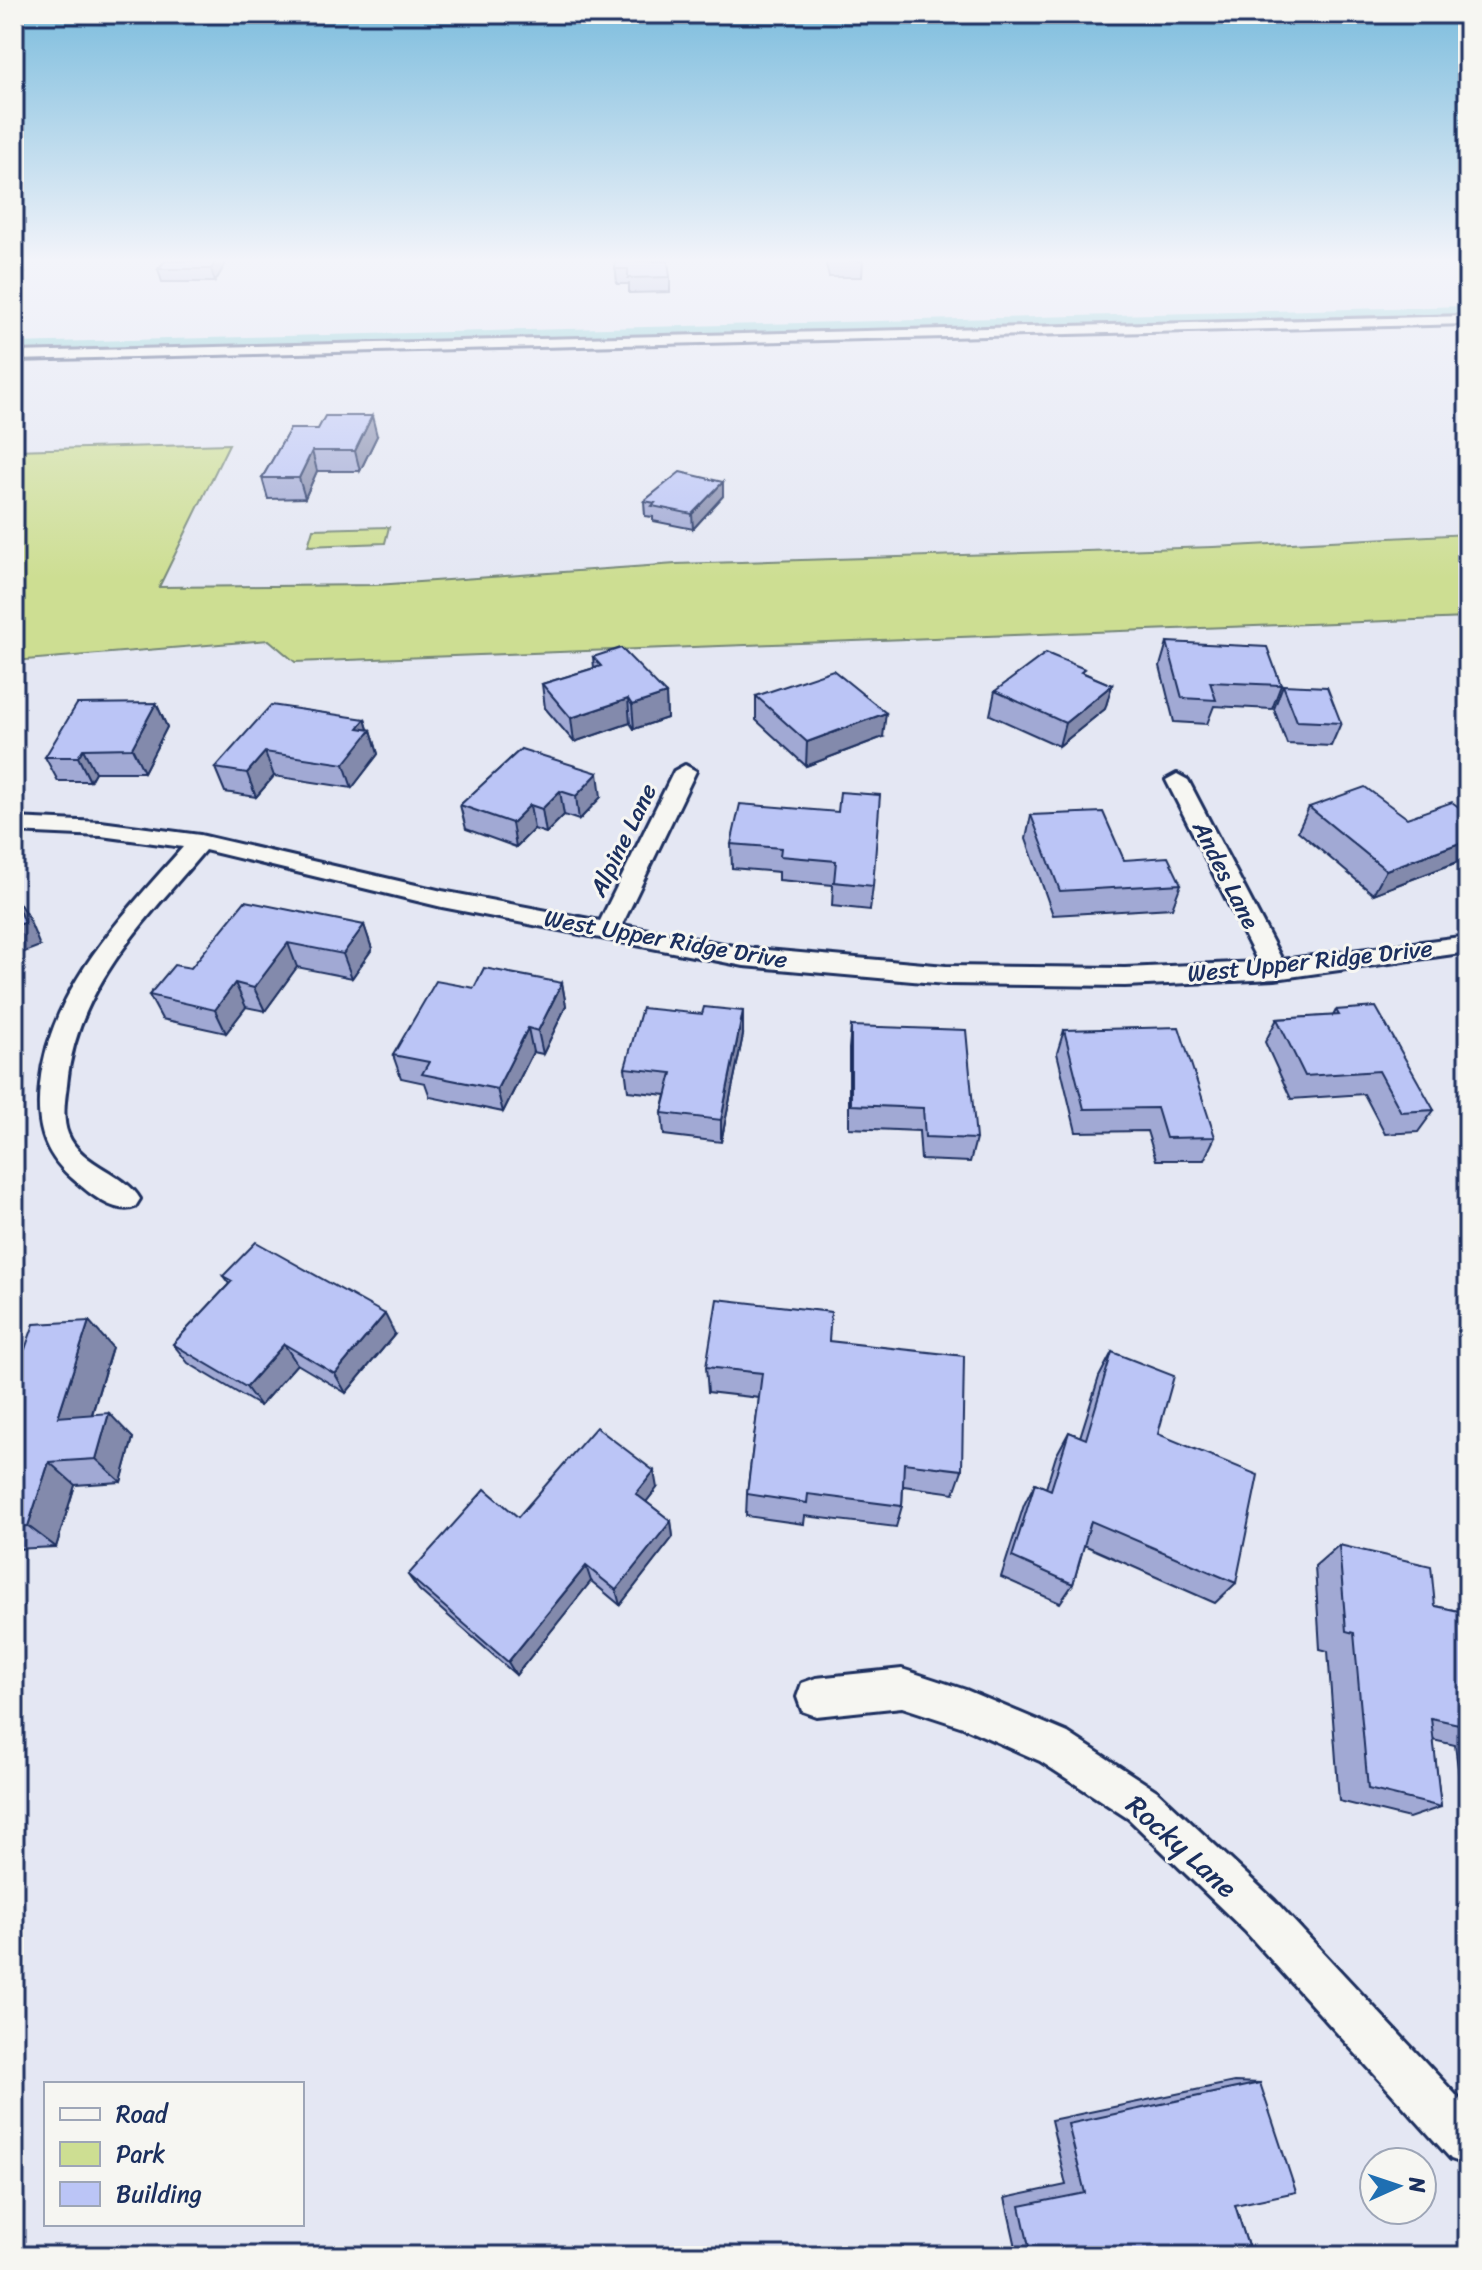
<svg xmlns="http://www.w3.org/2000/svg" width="1482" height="2270" font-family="Sriracha,sans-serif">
	<rect width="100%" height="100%" fill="#e4e7f3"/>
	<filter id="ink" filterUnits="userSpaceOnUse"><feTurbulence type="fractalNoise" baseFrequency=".0125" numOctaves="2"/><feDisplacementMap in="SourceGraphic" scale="16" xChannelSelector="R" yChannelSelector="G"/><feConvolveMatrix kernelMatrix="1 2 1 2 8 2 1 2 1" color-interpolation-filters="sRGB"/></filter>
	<g filter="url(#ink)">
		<g fill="#cdde92" stroke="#748678" stroke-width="2">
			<polygon points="229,444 159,587 376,585 676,564 1213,547 1468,534 1468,618 295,662 269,640 14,661 14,450"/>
			<polygon points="389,527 385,543 308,546 313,529"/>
		</g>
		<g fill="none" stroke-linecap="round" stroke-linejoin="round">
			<polygon fill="#77c9cd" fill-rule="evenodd" points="1468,306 1468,316 14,353 14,343"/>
			<defs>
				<g id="minor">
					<polygon points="1468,316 1468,324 14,360 14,352"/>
					<path d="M685,765L696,771L622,925L744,948L946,966L1125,968L1258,962L1166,780L1177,774L1188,780L1282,960L1468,936V952L1275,979L1125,986L946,984L744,966L442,907L205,850C146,920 75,989 67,1085C65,1099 62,1120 68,1134C81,1166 126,1173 140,1199L135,1207C114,1215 88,1192 72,1178C42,1152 36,1123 40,1084C50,988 122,917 183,847L101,836L14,832V818L101,822L200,835L442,891L600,921L674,771Z"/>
					<polygon points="902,1669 966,1690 1068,1733 1157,1791 1275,1901 1468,2108 1468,2165 1451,2159 1245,1931 1129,1819 1040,1761 963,1727 902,1707 816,1716 802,1711 797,1697 802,1683 816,1678"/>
				</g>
			</defs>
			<use href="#minor" stroke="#1b2f5e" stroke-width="6"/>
			<use href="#minor" fill="#f6f6f2" fill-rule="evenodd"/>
		</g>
		<g fill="#a1a9d4" stroke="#1b2f5e" stroke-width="2">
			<polygon points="165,261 227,261 215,282 162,282 158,269"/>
			<polygon points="615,261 670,277 670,292 629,293 629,284 617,284"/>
			<polygon points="825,261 863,261 862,277 829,277"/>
			<polygon points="1457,261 1468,261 1468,270"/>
			<polygon points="290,429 377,436 360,471 317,471 305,498 268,499 262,478"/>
			<polygon points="723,482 723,496 693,529 653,521 653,517 645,516 644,501"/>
			<polygon points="1167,642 1281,685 1272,709 1214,706 1207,724 1174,722 1160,666"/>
			<polygon points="593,657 666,694 667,718 634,729 630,723 574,742 545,708 542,684 594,668"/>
			<polygon points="1084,673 1112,685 1105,709 1059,746 990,715 995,691"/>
			<polygon points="1283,685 1341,723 1331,746 1287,744 1274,709"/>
			<polygon points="756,696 883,737 806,766 756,720"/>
			<polygon points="156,703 167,727 144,772 95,772 90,781 58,781 45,757"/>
			<polygon points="365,719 368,729 371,730 378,754 352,788 274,776 256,797 225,792 215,768"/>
			<polygon points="521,749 601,797 579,820 564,815 546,833 534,829 516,847 466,829 460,805"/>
			<polygon points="1309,807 1407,818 1468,814 1468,858 1373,894 1298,831"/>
			<polygon points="838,812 873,886 870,910 832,906 833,885 779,880 779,872 732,868 731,844"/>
			<polygon points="1031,815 1124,860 1181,884 1172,908 1053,915 1026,839"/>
			<polygon points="364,925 372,949 352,978 297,967 265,1011 246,1007 226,1033 162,1019 149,995 191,968"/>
			<polygon points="562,983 566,1006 543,1054 533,1052 503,1112 430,1097 425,1083 401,1078 393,1055"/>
			<polygon points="1336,1010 1434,1110 1418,1132 1385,1134 1364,1094 1291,1099 1265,1042 1277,1019 1333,1016"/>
			<polygon points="851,1026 976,1139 970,1162 921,1160 919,1131 849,1128 849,1049"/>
			<polygon points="1064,1030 1215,1137 1204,1160 1156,1160 1147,1131 1076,1132 1057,1053"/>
			<polygon points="743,1035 721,1142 664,1135 662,1113 666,1095 628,1091 625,1068"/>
			<polygon points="223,1276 395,1334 346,1393 297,1364 260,1406 188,1363 173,1344 229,1284"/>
			<polygon points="829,1341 962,1470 954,1493 903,1486 902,1506 896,1527 805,1516 804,1524 746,1516 747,1494 759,1398 708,1392 706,1367"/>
			<polygon points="112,1347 92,1415 133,1438 121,1482 75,1485 56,1547 14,1549 14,1350"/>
			<polygon points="1112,1352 1158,1434 1236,1583 1215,1603 1084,1545 1073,1584 1060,1603 1001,1577 1024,1505 1035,1483 1046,1488 1056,1456 1069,1432 1080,1437 1099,1377"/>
			<polygon points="657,1488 646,1502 671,1521 673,1537 620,1605 591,1581 516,1675 419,1590 408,1575 518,1517"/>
			<polygon points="1339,1545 1435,1606 1468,1613 1468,1828 1466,1827 1455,1745 1433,1740 1441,1807 1409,1818 1339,1801 1328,1651 1320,1649 1315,1566"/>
			<polygon points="1234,2082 1260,2083 1235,2205 1251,2256 1018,2256 1005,2198 1066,2185 1051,2120"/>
		</g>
		<g fill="#838aac" stroke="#1b2f5e" stroke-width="2">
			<polygon points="21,261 26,273 14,286 14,268"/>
			<polygon points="216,261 227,261 215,282 211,269"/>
			<polygon points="372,416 377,436 360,471 355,451"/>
			<polygon points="312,451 317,471 305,498 299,478"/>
			<polygon points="723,482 723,496 693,529 692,514"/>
			<polygon points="1112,685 1105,709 1059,746 1065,723"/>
			<polygon points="666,694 667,718 634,729 632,705"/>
			<polygon points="628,699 630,723 574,742 571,718"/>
			<polygon points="156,703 167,727 144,772 132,748"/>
			<polygon points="886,713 883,737 806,766 807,742"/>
			<polygon points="365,719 369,733 371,730 378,754 352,788 344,764 358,728"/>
			<polygon points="83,749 95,772 90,781 78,757"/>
			<polygon points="265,752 274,776 256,797 247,773"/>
			<polygon points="598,773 601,797 579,820 576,796"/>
			<polygon points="560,791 564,815 546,833 542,809"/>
			<polygon points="530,805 534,829 516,847 512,823"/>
			<polygon points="1468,840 1468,858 1373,894 1386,870"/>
			<polygon points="14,895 28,917 40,946 14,956"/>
			<polygon points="364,925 372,949 352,978 343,954"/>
			<polygon points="288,943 297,967 265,1011 254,988"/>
			<polygon points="235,983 246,1007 226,1033 215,1010"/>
			<polygon points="562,983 566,1006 543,1054 538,1031"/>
			<polygon points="743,1011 743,1035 721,1142 721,1120"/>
			<polygon points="528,1028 533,1052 503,1112 497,1089"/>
			<polygon points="385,1314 395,1334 346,1393 335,1374"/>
			<polygon points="89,1321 112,1347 84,1440 58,1417"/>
			<polygon points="284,1344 297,1364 260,1406 246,1387"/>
			<polygon points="109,1413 133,1438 121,1482 96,1459"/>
			<polygon points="49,1462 75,1485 56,1547 28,1526"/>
			<polygon points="654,1471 657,1488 639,1511 636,1494"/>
			<polygon points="671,1521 673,1537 620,1605 616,1590"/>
			<polygon points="586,1566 591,1581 516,1675 508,1662"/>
		</g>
		<g fill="#bbc5f6" stroke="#1b2f5e" stroke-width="2">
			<polygon points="14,261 21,261 14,268"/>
			<polygon points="165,261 216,261 211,269 158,269"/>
			<polygon points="615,261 668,261 670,277 628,278 628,269 615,269"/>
			<polygon points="325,416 372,416 355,451 312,451 299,478 262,478 290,429 318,429"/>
			<polygon points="680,472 723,482 692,514 652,506 655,503 644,501"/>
			<polygon points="1167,642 1267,647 1281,685 1210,682 1216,700 1182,698"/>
			<polygon points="621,648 666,694 632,705 628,699 571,718 542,684 601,666 593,657"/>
			<polygon points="1046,653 1085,669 1081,672 1112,685 1065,723 995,691"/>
			<polygon points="833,670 886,713 807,742 756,696"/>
			<polygon points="1283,685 1327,687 1341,723 1297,721"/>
			<polygon points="156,703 132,748 83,749 78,757 45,757 77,704"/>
			<polygon points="271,705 365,719 358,728 371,730 344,764 265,752 247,773 215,768"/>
			<polygon points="521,749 598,773 576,796 560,791 542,809 530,805 512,823 460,805"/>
			<polygon points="1365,787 1407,818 1452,802 1468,814 1468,840 1386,870 1309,807"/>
			<polygon points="840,792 880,795 873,886 834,882 836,861 780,856 781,848 731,844 740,804 838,812"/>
			<polygon points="1103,812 1124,860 1168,857 1181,884 1060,891 1031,815"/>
			<polygon points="14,897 24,923 14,926"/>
			<polygon points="245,901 364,925 343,954 288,943 254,988 235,983 215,1010 149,995 174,965 191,968"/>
			<polygon points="484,968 562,983 538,1031 528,1028 497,1089 422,1074 429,1062 393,1055 436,981 474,988"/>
			<polygon points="704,1007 743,1011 721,1120 662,1113 672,1073 625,1068 642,1008 702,1014"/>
			<polygon points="1376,1007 1434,1110 1401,1112 1379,1071 1305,1076 1277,1019 1339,1015 1336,1010"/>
			<polygon points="851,1026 966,1030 976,1139 925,1137 923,1108 851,1105"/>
			<polygon points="1179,1027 1215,1137 1166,1138 1157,1108 1084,1109 1064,1030"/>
			<polygon points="256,1242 385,1314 335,1374 284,1344 246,1387 173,1344 232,1281 223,1276"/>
			<polygon points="717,1299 831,1312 829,1341 964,1356 962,1470 904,1463 902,1506 808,1494 807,1503 747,1494 762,1373 706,1367"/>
			<polygon points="89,1321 58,1417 109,1413 96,1459 49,1462 28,1526 14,1527 14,1350 25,1349 34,1324"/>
			<polygon points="1112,1352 1174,1376 1158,1434 1258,1475 1236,1583 1091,1521 1073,1584 1012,1557 1035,1483 1051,1490 1069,1432 1086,1439"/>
			<polygon points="596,1427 654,1471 636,1494 671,1521 616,1590 586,1566 508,1662 408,1575 485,1489 518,1517"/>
			<polygon points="1339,1545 1431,1566 1435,1606 1468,1613 1468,1726 1431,1718 1441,1807 1368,1789 1354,1633 1346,1631"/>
			<polygon points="1260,2083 1296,2192 1235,2205 1251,2256 1031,2256 1020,2206 1085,2193 1068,2124"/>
		</g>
	</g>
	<linearGradient id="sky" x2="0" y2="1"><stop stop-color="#7bbcdd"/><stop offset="0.45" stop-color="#f3f4fa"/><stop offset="1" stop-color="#f3f4fa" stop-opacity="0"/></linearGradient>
	<rect width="1482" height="579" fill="url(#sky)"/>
	<g text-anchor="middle" stroke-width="6" stroke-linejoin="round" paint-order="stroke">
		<g font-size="24" fill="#1b2f5e" stroke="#f6f6f2">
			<text transform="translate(623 840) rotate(-64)" y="8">Alpine Lane</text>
			<text transform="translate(1226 875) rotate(63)" y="8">Andes Lane</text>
			<text transform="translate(666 939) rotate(10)" y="8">West Upper Ridge Drive</text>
			<text transform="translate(1310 961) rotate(-6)" y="8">West Upper Ridge Drive</text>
		</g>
		<g font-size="28" fill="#1b2f5e" stroke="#f6f6f2">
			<text transform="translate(1182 1846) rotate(42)" y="10">Rocky Lane</text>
		</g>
	</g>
	<rect width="1482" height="2270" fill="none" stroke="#f6f6f2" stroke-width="48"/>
	<rect x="24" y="24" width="1434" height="2222" fill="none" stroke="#1b2f5e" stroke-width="3" filter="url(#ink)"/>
	<rect x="44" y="2082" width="260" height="144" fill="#f6f6f2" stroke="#9ea6b7" stroke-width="2"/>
	<rect x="60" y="2108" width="40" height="12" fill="#f6f6f2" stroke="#9ea6b7" stroke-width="2"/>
	<text x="116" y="2122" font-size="24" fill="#1b2f5e">Road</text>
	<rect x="60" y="2142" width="40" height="24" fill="#cdde92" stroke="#9ea6b7" stroke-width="2"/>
	<text x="116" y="2162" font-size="24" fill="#1b2f5e">Park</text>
	<rect x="60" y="2182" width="40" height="24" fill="#bbc5f6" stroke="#9ea6b7" stroke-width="2"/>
	<text x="116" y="2202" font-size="24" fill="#1b2f5e">Building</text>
	<g transform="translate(1398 2186) rotate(87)"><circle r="38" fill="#f6f6f2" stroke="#9ea6b7" stroke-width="2"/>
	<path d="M0-6L14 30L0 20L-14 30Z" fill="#1f6fb2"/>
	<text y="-12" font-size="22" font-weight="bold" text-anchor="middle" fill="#1b2f5e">N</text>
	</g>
</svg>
